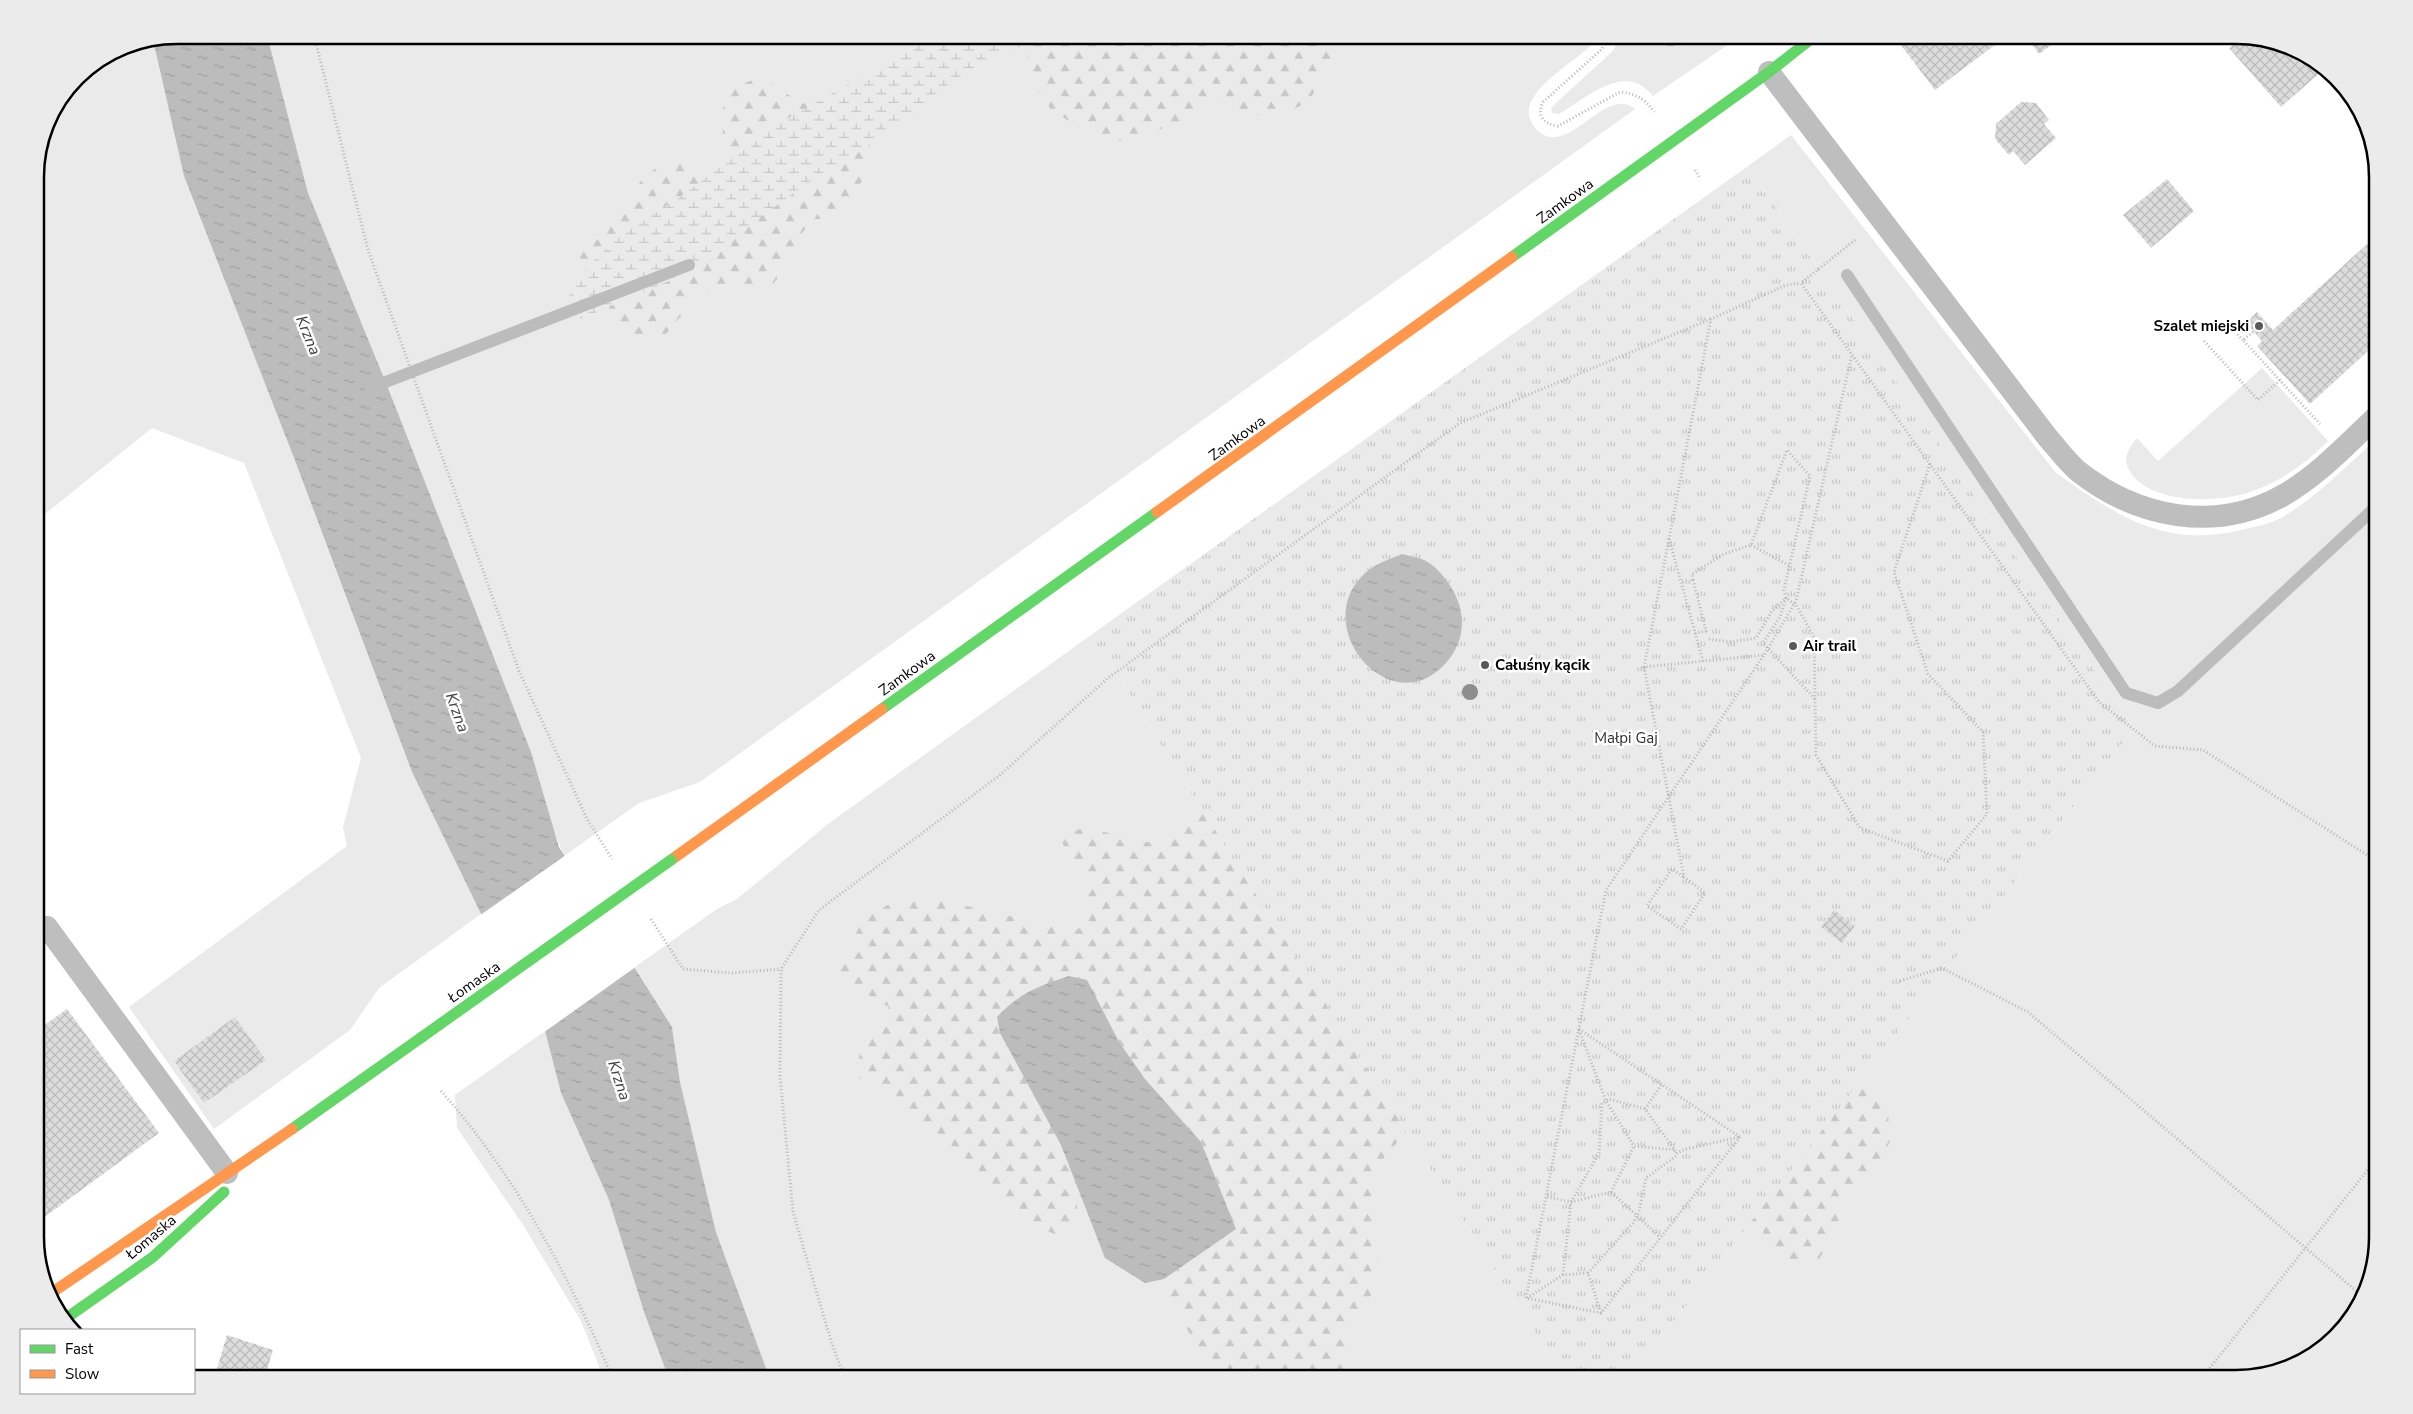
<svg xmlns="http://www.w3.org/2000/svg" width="2413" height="1414" font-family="'Nunito Sans',sans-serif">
	<defs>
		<pattern id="forest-firs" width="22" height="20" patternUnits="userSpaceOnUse" patternTransform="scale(1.25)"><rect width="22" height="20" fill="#eaeaea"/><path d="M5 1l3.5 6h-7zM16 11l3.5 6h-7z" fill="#c7c7c7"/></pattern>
		<pattern id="wetland-marsh" width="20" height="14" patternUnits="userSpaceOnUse" patternTransform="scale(1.25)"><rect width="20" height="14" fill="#eaeaea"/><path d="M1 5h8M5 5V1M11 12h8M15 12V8" fill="none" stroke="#c7c7c7"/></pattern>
		<pattern id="park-tufts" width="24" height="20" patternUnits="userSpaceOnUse" patternTransform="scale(1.25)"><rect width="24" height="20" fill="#eaeaea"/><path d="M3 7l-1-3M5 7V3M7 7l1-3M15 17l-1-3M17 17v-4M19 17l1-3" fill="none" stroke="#c7c7c7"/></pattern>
		<pattern id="water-ripples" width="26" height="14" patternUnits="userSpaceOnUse" patternTransform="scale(1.25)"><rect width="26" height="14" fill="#bcbcbc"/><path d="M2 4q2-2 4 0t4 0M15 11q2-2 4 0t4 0" fill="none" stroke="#a0a0a0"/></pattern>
		<pattern id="building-cross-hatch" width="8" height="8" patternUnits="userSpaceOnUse" patternTransform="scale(1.25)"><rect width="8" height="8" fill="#dcdcdc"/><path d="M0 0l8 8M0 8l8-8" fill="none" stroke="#bbb"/></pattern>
	</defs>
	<rect width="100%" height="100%" fill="#fff"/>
	<g fill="#eaeaea">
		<path d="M267,35H1600C1585,60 1505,94 1536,129C1562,157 1595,104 1620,104C1626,103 1630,106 1635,109L700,782L639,803L564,856L308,193Z"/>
		<path d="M1620,35H1671L1661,63L1704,35H1742L1653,96C1625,61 1588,97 1559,114L1552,113L1551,108L1556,103L1613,51Z"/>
		<polygon points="153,40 184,176 294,458 412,772 481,914 379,988 350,1030 214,1129 129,1007 347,846 343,827 361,758 244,463 152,428 35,522 35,167 46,122 77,76 123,46"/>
		<path d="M1791,135L2056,473C2116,515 2164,549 2241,530C2254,527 2270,524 2281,518C2317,497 2347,465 2378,438V1238L2359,1309L2307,1360L2237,1379H1629L2134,728L1748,166Z"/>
		<path d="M2262,368L2328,441C2301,468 2268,491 2229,497C2199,502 2149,500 2130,472C2122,459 2128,449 2137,438L2158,461Z"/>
		<polygon points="1091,635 1564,1379 770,1379 716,1232 680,1082 672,1027 635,967 717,909 737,899 828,824"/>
		<polygon points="545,1031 561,1093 609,1200 644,1312 669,1379 604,1379 581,1321 523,1225 457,1128 455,1095"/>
	</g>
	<g fill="url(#forest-firs)">
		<polygon points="1034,35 1330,35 1333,63 1307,103 1270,119 1216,102 1184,120 1127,142 1098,138 1052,111 1035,86 1025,51"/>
		<polygon points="1671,35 1704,35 1660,64"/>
		<path d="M755,79L769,80L798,102L842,113L870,128V162L851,205L833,219H815L797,238L786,268L773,284L758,290L732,282L701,292L665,335L636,339L622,333L590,269L580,259L579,243C591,236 605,228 614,218C642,187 636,169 683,160L709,175H719L732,166L734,154L723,139L722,110L737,86Z"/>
		<path d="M1212,767L1418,1118L1378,1165L1371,1188V1217L1376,1236L1379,1268L1368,1305L1345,1336L1347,1365L1345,1379H1212L1210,1369L1176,1310L1164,1279L1236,1229L1201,1142L1145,1079L1119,1042L1061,1145L1079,1190L1073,1242L1022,1220L992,1183L938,1133L904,1112L856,1076L862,1041L889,1007L863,992L839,969L862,921L891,903L922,898L962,905L1071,930L1086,927L1093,910L1084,885L1060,838C1066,835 1074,830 1081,829C1108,826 1160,861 1183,829C1196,812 1203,787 1212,767Z"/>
		<polygon points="1853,1080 1887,1097 1890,1141 1882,1159 1875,1172 1848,1193 1842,1205 1835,1237 1815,1264 1791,1264 1767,1250 1762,1227 1743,1218"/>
	</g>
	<polygon fill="url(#wetland-marsh)" points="924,35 1043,35 951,81 926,111 825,171 746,227 704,266 566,325 571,282 621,235 680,197 778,124 852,82"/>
	<polygon fill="url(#park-tufts)" points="1748,166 2134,728 1629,1379 1564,1379 1091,635"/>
	<g fill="url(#water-ripples)">
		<polygon points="176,35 267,35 308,193 386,383 531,752 559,847 672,1027 680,1082 716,1232 770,1379 669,1379 644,1312 609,1200 561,1093 545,1031 481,914 412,772 294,458 184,176 153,40"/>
		<path d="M1402,554C1409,556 1417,557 1424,560C1439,567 1454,588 1459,604C1465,622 1462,642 1450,658C1395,730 1306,627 1365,573C1375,564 1390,559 1402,554Z"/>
		<path d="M1069,976L1087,980L1119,1042L1145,1079L1201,1142L1236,1229L1164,1279L1145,1283L1105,1258L1061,1145L1000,1033L997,1017C1021,992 1037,987 1069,976Z"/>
	</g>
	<polygon fill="#fff" points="566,855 637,966 543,1033 479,916"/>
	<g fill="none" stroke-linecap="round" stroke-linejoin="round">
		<g stroke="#bcbcbc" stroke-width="12">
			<polyline points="1847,275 2126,693 2158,703 2178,691 2378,505"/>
			<polyline points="370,388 689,265"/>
		</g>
	</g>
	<g fill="url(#building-cross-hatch)">
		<polygon points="1904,35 2008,35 1935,90 1897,40"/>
		<polygon points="2025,35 2065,35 2039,54"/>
		<polygon points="2242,36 2308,54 2323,70 2281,107 2229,48"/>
		<polygon points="2021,102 2036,103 2049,120 2044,124 2056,138 2025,165 2013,151 2009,155 1995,139 1996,124"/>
		<polygon points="2167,179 2194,211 2151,248 2123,215"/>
		<polygon points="2378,234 2378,342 2310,404 2257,346 2262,341 2246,323 2257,312 2273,330"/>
		<polygon points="1834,910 1855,926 1842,943 1821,927"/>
		<polygon points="67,1009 159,1133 35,1224 35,1032"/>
		<polygon points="235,1017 266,1060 204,1103 174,1061"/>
		<polygon points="227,1335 273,1350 264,1379 214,1379"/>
	</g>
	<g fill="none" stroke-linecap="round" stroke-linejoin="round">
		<g stroke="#b8b8b8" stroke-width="3" stroke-dasharray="1 2.5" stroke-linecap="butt">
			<polyline points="314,35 368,250 519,671 587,819 612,859"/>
			<path d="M1610,35L1602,49L1543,102C1536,116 1544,124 1558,126L1620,92C1635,93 1645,99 1654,112"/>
			<polyline points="1695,170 1700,178"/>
			<polyline points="1855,240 1801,283 2099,702 2155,746 2203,750 2378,862"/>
			<polyline points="2226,321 2243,340"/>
			<polyline points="2253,332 2243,340 2320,424"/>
			<polyline points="2204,341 2258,400 2280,380"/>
			<polyline points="1930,464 1894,572 1928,674 1983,732 1987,814"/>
			<polyline points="1669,539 1644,667 1764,655 1796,601 1852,354"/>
			<polyline points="1751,545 1790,566"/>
			<polyline points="1693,580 1706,631 1695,633"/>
			<polyline points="1709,639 1729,642 1756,638 1772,611 1786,598"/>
			<polyline points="1703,661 1669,539 1711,319 1786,285 1801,283"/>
			<polyline points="1644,667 1684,877 1705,893 1681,929 1647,906 1672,869 1684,877"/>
			<polyline points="651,919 683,969 731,973 781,969"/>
			<polyline points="1900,981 1942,968 2028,1012 2362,1296"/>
			<polyline points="1579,1029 1740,1137"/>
			<polyline points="1579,1030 1606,1101 1634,1146 1675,1150"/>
			<path d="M441,1091C514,1173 570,1278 613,1379"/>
			<polyline points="1645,1109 1662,1084"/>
			<polyline points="1740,1137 1601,1313 1526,1298 1606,890 1764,655"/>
			<polyline points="1611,1192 1634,1146"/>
			<polyline points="1547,1197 1571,1202 1611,1192 1660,1237"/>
			<polyline points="1588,1273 1633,1223 1639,1211 1646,1178 1676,1156 1677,1153 1686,1149 1739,1137"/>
			<polyline points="1563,1275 1571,1202 1599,1153 1602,1103 1609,1099 1645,1109 1677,1153"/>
			<polyline points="1527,1298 1563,1275 1588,1273 1601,1313"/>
			<polyline points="845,1379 831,1341 793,1212 780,1076 781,969 819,910 1000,775 1108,678 1460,423 1711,319"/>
			<polyline points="2201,1379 2378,1157"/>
		</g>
		<g stroke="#bebebe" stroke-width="22">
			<path d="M1769,72L2048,438C2058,449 2067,462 2079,472C2138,518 2215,533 2282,496C2319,475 2348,443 2378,415"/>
			<polyline points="35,936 47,927 227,1173"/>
		</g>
		<g stroke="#63d668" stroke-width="11">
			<polyline points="1512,257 1769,72 1816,35"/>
			<polyline points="882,709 1157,512"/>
			<polyline points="292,1129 422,1037"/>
			<polyline points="65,1319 153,1257 224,1192"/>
		</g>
		<g stroke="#ff974d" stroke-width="11">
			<polyline points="1157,512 1512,257"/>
			<polyline points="671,860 882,709"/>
			<polyline points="50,1294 292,1129"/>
		</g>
		<g stroke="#b8b8b8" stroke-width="3" stroke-dasharray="1 2.5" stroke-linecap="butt">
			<polyline points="1693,580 1692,574 1724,554 1751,545 1787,450 1810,476 1784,590 1786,598 1796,605 1814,637 1816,755 1860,828 1948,861 1987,814"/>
			<polyline points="1786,598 1780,617 1763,643 1815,699"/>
		</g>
		<polyline stroke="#63d668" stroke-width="11" points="422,1037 671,860"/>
	</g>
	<circle fill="#8d8d8d" cx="1470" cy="692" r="8"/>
	<g fill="#595959" stroke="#fff" stroke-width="2">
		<circle cx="2259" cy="326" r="5"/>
		<circle cx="1793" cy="646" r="5"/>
		<circle cx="1485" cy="665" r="5"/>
	</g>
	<g text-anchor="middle" stroke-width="5" stroke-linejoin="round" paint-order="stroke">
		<g font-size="15" fill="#000" stroke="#fff">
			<text transform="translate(1565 201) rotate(-36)" y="5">Zamkowa</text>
			<text transform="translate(1237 438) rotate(-36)" y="5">Zamkowa</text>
			<text transform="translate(907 673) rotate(-36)" y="5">Zamkowa</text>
			<text transform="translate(474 982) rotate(-35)" y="5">Łomaska</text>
			<text transform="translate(151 1237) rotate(-40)" y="5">Łomaska</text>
		</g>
		<g font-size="15" font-weight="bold" fill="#000" stroke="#fff" text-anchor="start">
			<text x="2249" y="331" text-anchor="end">Szalet miejski</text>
			<text x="1803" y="651">Air trail</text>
			<text x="1495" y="670">Całuśny kącik</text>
		</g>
		<g font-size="15" fill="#2f2f2f" stroke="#fff">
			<text x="1626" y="743">Małpi Gaj</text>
		</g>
		<g font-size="16" font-style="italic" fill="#404040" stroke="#fff">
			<text transform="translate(309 335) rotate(68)" y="6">Krzna</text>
			<text transform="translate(458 712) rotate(70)" y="6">Krzna</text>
			<text transform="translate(620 1080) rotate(72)" y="6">Krzna</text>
		</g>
	</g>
	<path d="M0 0H2413V1414H0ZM177 44H2236A133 133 0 0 1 2369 177V1237A133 133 0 0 1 2236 1370H177A133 133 0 0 1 44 1237V177A133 133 0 0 1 177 44Z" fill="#ebebeb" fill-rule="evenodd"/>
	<path fill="none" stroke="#000" stroke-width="2.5" d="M177 44H2236A133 133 0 0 1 2369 177V1237A133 133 0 0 1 2236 1370H177A133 133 0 0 1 44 1237V177A133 133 0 0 1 177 44Z"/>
	<rect x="20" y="1329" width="175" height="65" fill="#ffffff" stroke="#999999"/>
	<rect x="30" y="1345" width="25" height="8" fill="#63d668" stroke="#999999"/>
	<text x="65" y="1354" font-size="15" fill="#000000">Fast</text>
	<rect x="30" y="1370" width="25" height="8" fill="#ff974d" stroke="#999999"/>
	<text x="65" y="1379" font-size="15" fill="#000000">Slow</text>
</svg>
